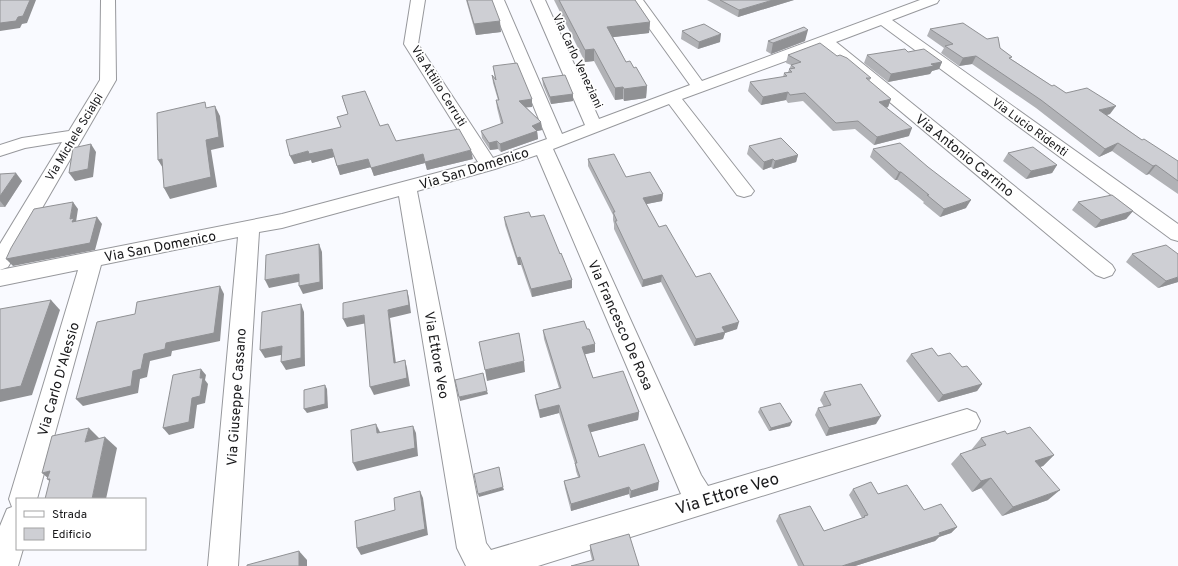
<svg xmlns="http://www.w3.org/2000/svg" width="1178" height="566" font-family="Overpass,sans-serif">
	<rect width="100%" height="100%" fill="#f9faff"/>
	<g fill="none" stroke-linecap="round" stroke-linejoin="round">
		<defs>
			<g id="minor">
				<polygon points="101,0 115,0 116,80 8,267 0,270 0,244 62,142 25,148 0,156 0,145 22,138 69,131 100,80"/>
				<path d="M411,0H425L418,44L493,158L547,139L490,0H504L562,134L585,125L531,0H545L599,119L690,85L629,0H643L702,81L920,0H939L937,3L892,20L1178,224V241L1171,239L881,25L836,42L1112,265L1115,270L1112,275L1104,278L1096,275L824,47L682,99L751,187L754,191L751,195L744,197L737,195L669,104L553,149L701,475L708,486L967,409L976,413L980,421L976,429L538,566H466L457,548L399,196L282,228L259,232L238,566H208L238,237L101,265L37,499H17V549H23L18,566H0V526L7,509L12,507L9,499L78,270L0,286V270L282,214L478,162L404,44ZM537,155L681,494L491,550L486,543L417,191L495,169Z"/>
			</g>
		</defs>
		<use href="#minor" stroke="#97989c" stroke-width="2"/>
		<use href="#minor" fill="#fff" fill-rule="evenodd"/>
	</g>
	<g fill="#b1b2b6">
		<polygon points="466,0 492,0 501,32 476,35"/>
		<polygon points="554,0 635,0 650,22 649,33 613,37 626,62 634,68 647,86 646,98 624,101 623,99 615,100 594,61 585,62"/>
		<polygon points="707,0 794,0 738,17"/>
		<polygon points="930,29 1000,48 1011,59 1052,86 1110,114 1107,115 1142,140 1178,161 1178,194 1149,174 1146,175 1112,151 1099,157 1036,108 972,64 959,66 941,53 944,48 927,36"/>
		<polygon points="682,31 720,42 698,49 681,39"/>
		<polygon points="768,41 805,41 771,54 766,51"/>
		<polygon points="908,52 942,62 939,69 932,71 930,74 888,82 864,63 867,55"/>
		<polygon points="788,55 837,56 871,78 869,81 891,99 888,107 887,108 909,136 874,145 855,129 833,131 803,101 788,103 786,100 761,105 748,91 750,82 783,77 784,73 788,72 791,65 786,63"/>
		<polygon points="493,66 532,107 526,107 541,122 542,130 537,131 538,139 501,152 498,149 490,150 482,138 481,131 501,124 497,108 496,100 498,100 493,83 492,75 495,78"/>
		<polygon points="542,78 573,101 551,104 543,85"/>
		<polygon points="342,96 380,126 396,141 473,159 427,170 425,163 374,176 371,167 340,175 334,157 312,163 311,160 294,164 341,127 337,117 348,114"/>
		<polygon points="749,146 798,155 796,162 773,169 771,167 763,170 747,154"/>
		<polygon points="873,149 966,208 940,217 923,203 924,202 897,180 895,180 870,157"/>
		<polygon points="1008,153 1057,165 1052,173 1026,179 1003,161"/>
		<polygon points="588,159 663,194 662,201 646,204 659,227 696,277 737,329 725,333 723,339 694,346 661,282 642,287 614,229 614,224 613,220 613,215 588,166"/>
		<polygon points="0,174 22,181 5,207 0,207"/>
		<polygon points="1078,202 1133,211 1126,219 1095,228 1072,210"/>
		<polygon points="504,217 531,217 560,254 572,280 572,288 532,297 521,265 518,265 505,225"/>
		<polygon points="1132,254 1178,282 1158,288 1126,262"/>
		<polygon points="543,330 595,352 585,354 593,378 639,412 638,420 590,432 599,457 658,490 630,498 629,494 571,511 565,488 564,481 578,477 576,471 575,464 559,413 540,418 536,403 535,395 559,388 544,339"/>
		<polygon points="911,354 938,356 962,367 982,384 977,391 938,402 906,361"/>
		<polygon points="824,392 876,424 826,436 815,415 818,408 824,407 820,400"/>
		<polygon points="760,408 790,426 769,431 758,412"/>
		<polygon points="1007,434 1054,455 1043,466 1040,467 1048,500 1002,516 981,488 972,492 951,464 960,454 972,450 972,449 981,438"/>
		<polygon points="853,489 878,494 924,510 957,527 951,533 939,537 935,541 855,566 798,566 776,521 779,515 824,531 862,518 849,495"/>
		<polygon points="590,545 639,566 592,560 590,552"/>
	</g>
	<g fill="#909194">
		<polygon points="30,0 36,0 27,23 22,24 20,28 0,31 0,23 18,17"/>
		<polygon points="773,0 794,0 738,17 739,10"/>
		<polygon points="500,21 501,32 476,35 474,24"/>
		<polygon points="650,22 649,33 606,38 607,27"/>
		<polygon points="808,30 805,41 771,54 773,43"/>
		<polygon points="721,34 720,42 698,49 699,42"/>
		<polygon points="594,49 594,61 585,62 585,50"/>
		<polygon points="976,56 972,64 959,66 963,58"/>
		<polygon points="942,62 939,69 932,71 930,74 888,82 891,74 931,64"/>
		<polygon points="647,86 646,98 624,101 624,89"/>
		<polygon points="623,87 623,99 615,100 615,88"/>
		<polygon points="788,92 786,100 761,105 763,97"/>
		<polygon points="573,94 573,101 551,104 550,97"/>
		<polygon points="532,99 532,107 520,108 519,101"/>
		<polygon points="891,99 888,107 876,110 879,102"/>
		<polygon points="215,106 220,116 224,147 211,150 217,187 170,199 164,188"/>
		<polygon points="1116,106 1110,114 1094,118 1099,110"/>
		<polygon points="541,122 542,130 537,131 538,139 501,152 500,144 532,126"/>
		<polygon points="912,128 909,136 874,145 877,137"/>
		<polygon points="497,141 498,149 490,150 489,143"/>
		<polygon points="1118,143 1112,151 1099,157 1105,149"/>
		<polygon points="91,144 96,152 93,177 75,181 69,173"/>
		<polygon points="332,149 334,157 312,163 311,160 294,164 290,156 308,151"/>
		<polygon points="471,150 473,159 427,170 425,162"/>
		<polygon points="423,154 425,163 374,176 371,168"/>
		<polygon points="798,155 796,162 773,169 775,161"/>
		<polygon points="162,159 164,170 158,160"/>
		<polygon points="368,159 371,167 340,175 337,166"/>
		<polygon points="773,159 771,167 763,170 764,162"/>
		<polygon points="1057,165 1052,173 1026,179 1031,171"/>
		<polygon points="1156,165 1149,174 1146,175 1153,166"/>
		<polygon points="899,172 901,172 897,180 895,180"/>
		<polygon points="16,173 22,181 5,207 0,201 0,196"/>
		<polygon points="663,194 662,201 642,205 643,198"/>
		<polygon points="971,200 966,208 940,217 944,209"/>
		<polygon points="73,202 78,209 76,222 78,229 70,219"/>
		<polygon points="1133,211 1126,219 1095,228 1101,220"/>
		<polygon points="97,217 102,224 95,250 13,266 6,259"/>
		<polygon points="319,244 322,252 323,289 303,294 299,286"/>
		<polygon points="520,257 521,265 518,265 517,258"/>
		<polygon points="299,274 303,281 269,288 265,280"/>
		<polygon points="662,275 661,282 642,287 643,280"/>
		<polygon points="1178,277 1178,282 1158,288 1166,281"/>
		<polygon points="572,280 572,288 532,297 531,289"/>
		<polygon points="220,286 224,294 220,341 172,351 171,356 150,361 147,377 140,379 138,393 83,406 76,399 133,371 144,354 166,343"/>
		<polygon points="407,290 409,298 411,313 390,318 397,371 394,363 388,310"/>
		<polygon points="51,300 60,310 32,395 0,402 0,390"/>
		<polygon points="301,304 304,312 305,366 286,370 281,362"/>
		<polygon points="364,315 367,323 347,327 343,319"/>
		<polygon points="739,322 737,329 725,333 723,339 694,346 696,339 722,327"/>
		<polygon points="595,344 595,352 582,355 582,347"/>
		<polygon points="282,346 286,354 265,358 260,350"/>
		<polygon points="405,360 407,368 410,386 374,395 370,387"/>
		<polygon points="524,361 525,372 487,381 485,370"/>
		<polygon points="201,369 206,375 205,380 208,384 205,403 197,405 194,428 169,435 163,428 192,398 200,378"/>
		<polygon points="982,384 977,391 938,402 943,395"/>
		<polygon points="325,385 327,389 328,408 307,413 304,409"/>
		<polygon points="487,391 488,394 460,401 459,397"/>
		<polygon points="559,405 559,413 540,418 539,410"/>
		<polygon points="639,412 638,420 588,433 588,425"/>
		<polygon points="881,416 876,424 826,436 829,428"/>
		<polygon points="792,422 790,426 769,431 771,428"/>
		<polygon points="376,424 380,432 380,441 377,433"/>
		<polygon points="413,426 416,433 418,456 357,471 353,463"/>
		<polygon points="89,428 100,439 85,442"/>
		<polygon points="105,437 117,448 106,499 92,499"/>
		<polygon points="1054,455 1043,466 1025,472 1035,461"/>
		<polygon points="50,471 60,490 47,479 49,479 42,473"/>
		<polygon points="991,478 981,488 972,492 981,481"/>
		<polygon points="659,482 658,490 630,498 631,491"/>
		<polygon points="503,487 504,490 479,497 478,494"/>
		<polygon points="629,487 629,494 571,511 571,504"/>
		<polygon points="1060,490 1048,500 1002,516 1013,507"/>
		<polygon points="420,491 423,498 428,535 361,555 357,548"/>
		<polygon points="957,527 951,533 939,537 935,541 855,566 842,566"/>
		<polygon points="299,551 307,560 307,566 299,566"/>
	</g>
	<g fill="#cecfd4" stroke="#909194">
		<polygon points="0,0 30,0 23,16 18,17 16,21 0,23"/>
		<polygon points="467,0 492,0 500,21 474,24"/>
		<polygon points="559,0 635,0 650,22 607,27 626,62 630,61 634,68 636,67 647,86 624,89 623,87 615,88 594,49 585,50"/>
		<polygon points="720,0 773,0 739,10"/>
		<polygon points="963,23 987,39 998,37 1000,48 1012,57 1009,58 1052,86 1054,85 1066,93 1087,88 1116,106 1099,110 1142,140 1144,139 1178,161 1178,181 1156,165 1153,166 1118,143 1105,149 1041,100 976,56 963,58 945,46 953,44 930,29"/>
		<polygon points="704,24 721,34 699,42 682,31"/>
		<polygon points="804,27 808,30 773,43 768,41"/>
		<polygon points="820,43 837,56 840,55 847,58 871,78 866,78 891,99 879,102 912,128 877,137 858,121 836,123 805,93 790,95 788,92 763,97 750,82 787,76 784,73 792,72 789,69 795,68 791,65 801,62 788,55"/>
		<polygon points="905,49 908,52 924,49 942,62 931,64 934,66 891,74 867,55"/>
		<polygon points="517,63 532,99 519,101 541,122 532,126 537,131 500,144 497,141 489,143 481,131 503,123 496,100 499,100 492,75 496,80 493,66"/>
		<polygon points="565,75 573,94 550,97 542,78"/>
		<polygon points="365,91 380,126 388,124 396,141 459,129 471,150 425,162 423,154 371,168 368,159 337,166 332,149 309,154 308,151 290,156 286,140 341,127 337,117 348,114 342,96"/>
		<polygon points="205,102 206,108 215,106 219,137 206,140 211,177 164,188 162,159 158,160 157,113"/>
		<polygon points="781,138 798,155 775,161 773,159 764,162 749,146"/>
		<polygon points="900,143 928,167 971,200 944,209 927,195 929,195 901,172 899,172 873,149"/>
		<polygon points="91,144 88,169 69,173 73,148"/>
		<polygon points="1033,147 1057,165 1031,171 1008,153"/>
		<polygon points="614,154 626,177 650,172 663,194 643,198 659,227 666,225 696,277 710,273 739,322 722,327 725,332 696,339 662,275 643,280 615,221 617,221 613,212 615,212 588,159"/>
		<polygon points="16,173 0,196 0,174"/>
		<polygon points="1112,195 1133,211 1101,220 1078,202"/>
		<polygon points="73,202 70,219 74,218 72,222 97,217 90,243 6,259 11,248 34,209"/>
		<polygon points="529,212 531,217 544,215 560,254 561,253 572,280 531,289 520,257 517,258 504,217"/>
		<polygon points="319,244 320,282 299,286 299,274 265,280 266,255"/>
		<polygon points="1166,245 1178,254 1178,277 1166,281 1132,254"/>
		<polygon points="220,286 214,333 166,343 165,349 144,354 141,369 133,371 131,386 76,399 97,322 135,314 137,302"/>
		<polygon points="407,290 409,305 388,310 394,363 405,360 407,378 370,387 364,315 343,319 343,303"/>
		<polygon points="51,300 21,386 0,390 0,309"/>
		<polygon points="301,304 301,358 281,362 282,346 260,350 262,312"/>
		<polygon points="584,321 587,329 589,329 595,344 582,347 593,378 623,371 639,412 588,425 599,457 644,444 659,482 631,491 629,487 571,504 564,481 580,477 575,463 577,463 559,405 539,410 535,395 561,388 543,330"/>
		<polygon points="519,333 524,361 485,370 479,342"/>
		<polygon points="932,348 938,356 950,353 962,367 967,366 982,384 943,395 911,354"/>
		<polygon points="201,369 200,378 203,378 200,396 192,398 189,422 163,428 173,375"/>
		<polygon points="483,373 487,391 459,397 455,380"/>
		<polygon points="861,384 881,416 829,428 818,408 831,405 824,392"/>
		<polygon points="325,385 325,404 304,409 304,390"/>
		<polygon points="780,403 792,422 771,428 760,408"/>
		<polygon points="376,424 377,433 413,426 415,448 353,463 351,430"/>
		<polygon points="1030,427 1054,455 1035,461 1060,490 1013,507 991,478 981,481 960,454 986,445 981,438 1005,431 1007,434"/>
		<polygon points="89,428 85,442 105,437 92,499 45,499 50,479 47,479 50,471 42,473 52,436"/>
		<polygon points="499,467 503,487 478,494 474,474"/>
		<polygon points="871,482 878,494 907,485 924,510 941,504 957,527 939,533 940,535 842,566 804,566 779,515 810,506 824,531 865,517 864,516 868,515 853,489"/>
		<polygon points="420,491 425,529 357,548 355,521 395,510 394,498"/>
		<polygon points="629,534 639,566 571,566 594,560 590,545"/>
		<polygon points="299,551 299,566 247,566 247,565"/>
	</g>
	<g text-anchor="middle" stroke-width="3.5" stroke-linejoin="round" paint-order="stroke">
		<g font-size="12" fill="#19191b" stroke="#fff">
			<text transform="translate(578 61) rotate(65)" y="4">Via Carlo Veneziani</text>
			<text transform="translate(439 86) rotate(58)" y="4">Via Attilio Cerruti</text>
			<text transform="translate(1030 127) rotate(36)" y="4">Via Lucio Ridenti</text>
			<text transform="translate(74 137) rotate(-59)" y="4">Via Michele Scialpi</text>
		</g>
		<g font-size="14" fill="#19191b" stroke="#fff">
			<text transform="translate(965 155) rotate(39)" y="5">Via Antonio Carrino</text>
			<text transform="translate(474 168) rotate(-17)" y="5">Via San Domenico</text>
			<text transform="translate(160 246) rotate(-11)" y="5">Via San Domenico</text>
			<text transform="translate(621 325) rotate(66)" y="5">Via Francesco De Rosa</text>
			<text transform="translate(437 355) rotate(80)" y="5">Via Ettore Veo</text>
			<text transform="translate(58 379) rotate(-74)" y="5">Via Carlo D'Alessio</text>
			<text transform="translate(236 397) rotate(-86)" y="5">Via Giuseppe Cassano</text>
		</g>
		<g font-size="17" fill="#19191b" stroke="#fff">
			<text transform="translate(727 493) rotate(-17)" y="6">Via Ettore Veo</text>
		</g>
	</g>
	<rect x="16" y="498" width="130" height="52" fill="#ffffff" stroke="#a3a3a4"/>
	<rect x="24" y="511" width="20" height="6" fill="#ffffff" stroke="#a3a3a4"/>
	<text x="52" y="518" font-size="12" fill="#19191b">Strada</text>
	<rect x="24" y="528" width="20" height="12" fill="#cecfd4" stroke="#a3a3a4"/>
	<text x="52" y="538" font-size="12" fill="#19191b">Edificio</text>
</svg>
